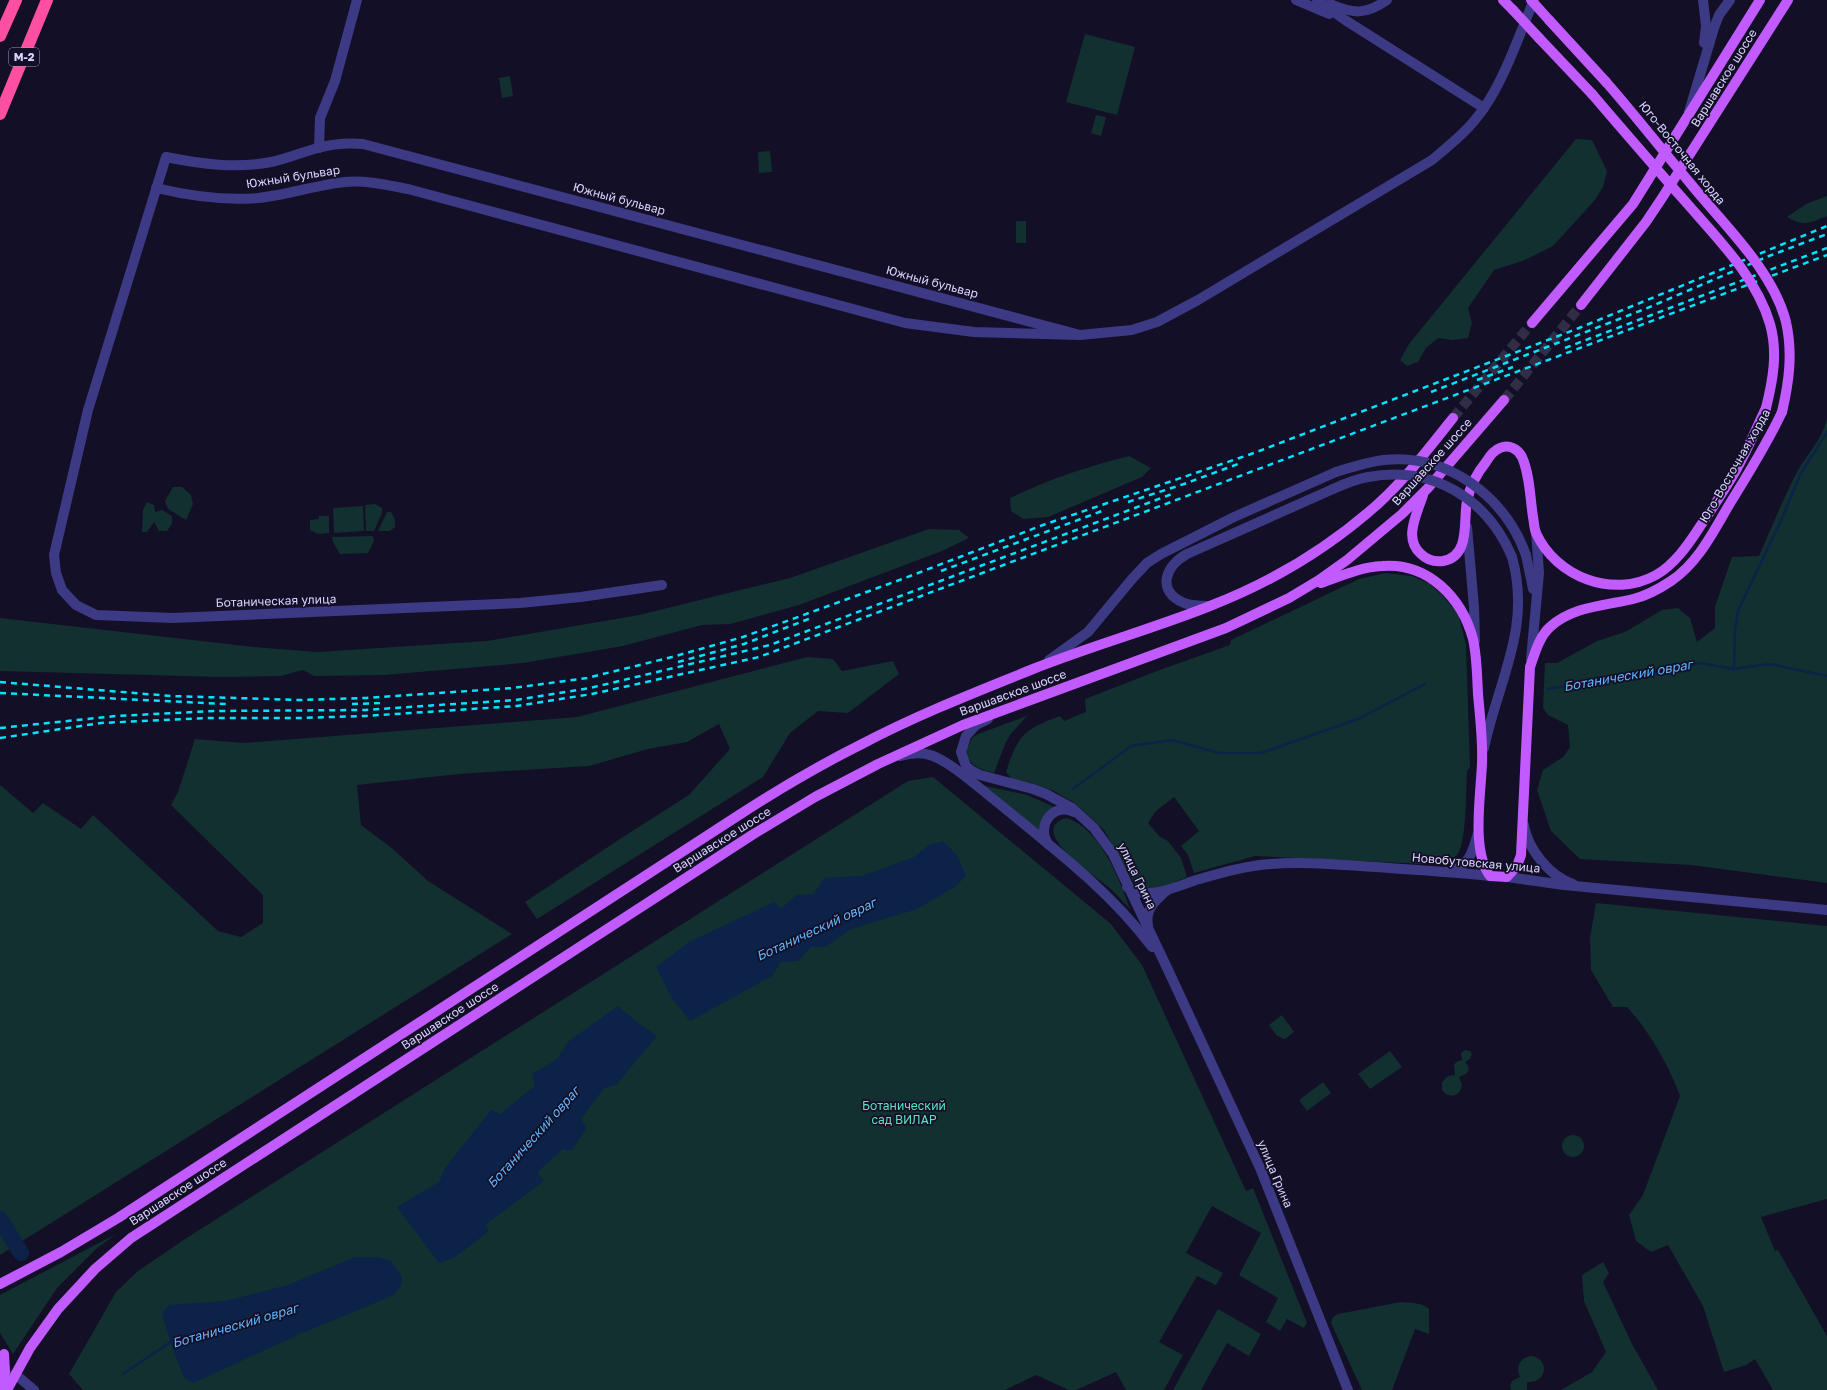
<svg xmlns="http://www.w3.org/2000/svg" width="1827" height="1390" font-family="'Golos Text',sans-serif">
	<rect width="100%" height="100%" fill="#130f26"/>
	<g fill="#12302f">
		<polygon points="1085,34 1135,47 1117,115 1066,102"/>
		<polygon points="510,76 513,96 502,98 499,78"/>
		<polygon points="1096,115 1106,117 1101,136 1091,133"/>
		<polygon points="1576,139 1592,140 1607,171 1603,187 1595,200 1553,246 1525,260 1494,270 1468,308 1472,323 1468,338 1453,340 1438,338 1426,348 1418,362 1407,366 1400,360 1409,344"/>
		<polygon points="770,151 772,172 759,173 758,152"/>
		<path d="M1827,196V216C1810,223 1804,227 1787,217L1806,204Z"/>
		<rect x="1016" y="221" width="10" height="22"/>
		<path d="M1827,418V883L1691,865L1580,859L1551,831L1537,790L1543,770L1563,757L1570,747L1568,725L1548,715L1543,708L1545,663H1557L1597,641L1625,632L1662,610L1678,608L1690,618L1697,642L1715,628V607L1732,557L1759,556C1771,529 1782,501 1796,474C1806,455 1823,439 1827,418Z"/>
		<path d="M1129,456L1151,468L1142,477L1048,517L1023,519L1011,511L1010,498C1049,479 1086,467 1129,456Z"/>
		<polygon points="173,487 182,487 191,495 193,504 186,520 168,509 165,501"/>
		<polygon points="147,502 154,505 155,512 162,510 172,516 172,524 167,531 159,531 154,522 147,532 142,532 143,510"/>
		<polygon points="375,504 382,508 382,513 374,531 366,531 365,505"/>
		<polygon points="363,506 364,531 334,533 333,508"/>
		<polygon points="387,512 391,512 395,520 395,527 390,531 378,531"/>
		<polygon points="319,516 329,516 329,533 318,534 310,530 310,520 319,519"/>
		<polygon points="929,529 959,530 969,538 942,551 799,605 730,624 702,625 623,646 523,663 385,675 314,676 303,670 281,676 222,677 0,671 0,618 254,647 317,652 487,641 639,615 790,578"/>
		<polygon points="373,536 374,541 368,553 340,554 333,542 332,537"/>
		<path d="M1385,573L1412,576L1430,584L1442,595L1458,613L1466,645L1470,767L1467,771C1466,786 1467,849 1456,856C1448,861 1438,859 1429,859L1425,864L1255,856L1194,873L1188,855L1181,846L1199,831L1174,797L1155,812L1148,823L1160,837L1168,841L1181,858L1187,877C1170,884 1154,893 1135,885L1104,830L1088,815L1073,802L1054,791L1031,783L1012,779L1006,772C1018,734 1025,729 1060,716L1064,721L1086,712L1085,699L1157,671L1230,645L1231,640L1359,579Z"/>
		<polygon points="807,657 833,659 842,671 893,661 899,674 848,713 818,711 790,733 763,777 537,919 525,902 626,835 689,795 730,749 719,724 687,742 648,749 589,766 459,774 357,785 361,825 393,849 428,881 512,934 0,1255 0,785 33,813 43,803 81,829 93,815 218,931 241,937 263,923 263,895 171,805 178,792 195,739 244,743 577,717"/>
		<path d="M1027,716L1010,735L1005,744L994,773C980,770 967,765 966,749L973,737L978,734Z"/>
		<polygon points="933,777 1111,924 1142,965 1246,1191 1253,1188 1307,1323 1304,1328 1287,1319 1280,1331 1266,1322 1278,1298 1239,1275 1261,1233 1212,1206 1186,1253 1223,1273 1216,1285 1197,1276 1159,1342 1183,1355 1164,1390 1126,1390 1116,1372 1076,1390 1069,1390 1036,1375 1005,1390 83,1390 69,1374 116,1292 138,1271 188,1237 908,781"/>
		<polygon points="981,785 1027,795 1057,808 1040,831"/>
		<path d="M1066,818C1100,828 1119,878 1130,909C1123,902 1117,895 1111,889C1099,878 1024,831 1066,818Z"/>
		<path d="M1596,903L1827,926V1199L1761,1217L1775,1251L1778,1250L1827,1336V1390H1773L1755,1359L1746,1365L1724,1372L1703,1306L1668,1245L1651,1252L1636,1241L1629,1215L1643,1195L1680,1096C1668,1064 1650,1032 1627,1007H1613L1591,970L1590,938Z"/>
		<polygon points="1282,1015 1294,1032 1285,1039 1277,1036 1269,1025"/>
		<path d="M1465,1050L1470,1051L1472,1054L1470,1059L1465,1062C1473,1070 1466,1075 1459,1077L1462,1085C1460,1097 1449,1099 1442,1090V1082L1448,1076L1455,1075L1454,1065L1456,1062L1462,1060L1461,1053Z"/>
		<polygon points="1390,1051 1402,1067 1370,1089 1358,1074"/>
		<polygon points="1323,1082 1331,1093 1307,1111 1299,1100"/>
		<circle cx="1573" cy="1146" r="11"/>
		<polygon points="116,1234 96,1249 57,1288 13,1354 0,1333 0,1295"/>
		<polygon points="1603,1262 1609,1273 1603,1282 1632,1344 1658,1390 1561,1390 1592,1372 1606,1352 1584,1301 1582,1275"/>
		<path d="M1401,1302C1410,1303 1421,1302 1429,1309V1334L1415,1329L1392,1390H1362L1331,1323L1333,1317L1338,1314Z"/>
		<polygon points="1218,1309 1261,1334 1249,1356 1227,1343 1201,1390 1173,1390"/>
		<path d="M1532,1356C1551,1360 1546,1384 1527,1382V1390H1511L1510,1386L1512,1381L1520,1377C1515,1367 1520,1357 1532,1356Z"/>
	</g>
	<g fill="#0c2248">
		<polygon points="943,841 957,855 966,876 955,887 917,909 851,929 825,947 811,947 798,961 781,962 772,976 690,1021 671,997 656,967 691,941 774,902 781,909 796,895 814,894 824,878 862,876 914,857 929,845"/>
		<polygon points="618,1006 637,1022 657,1036 616,1085 604,1088 581,1119 587,1128 571,1151 563,1149 537,1172 544,1181 485,1225 489,1231 454,1258 439,1263 397,1207 439,1182 445,1168 491,1110 500,1114 535,1086 532,1074 556,1060 569,1041"/>
		<polygon points="355,1257 376,1257 390,1260 402,1277 401,1286 394,1295 300,1334 193,1383 184,1378 173,1349 162,1314 169,1305 226,1301 288,1285"/>
	</g>
	<g fill="none" stroke-linecap="round" stroke-linejoin="round">
		<g stroke="#0c2248" stroke-width="2.5">
			<polyline points="1734,669 1735,630 1738,611 1783,516 1800,475 1827,432"/>
			<polyline points="1548,689 1700,663 1734,669 1770,664 1827,676"/>
			<polyline points="1073,789 1131,746 1172,740 1219,753 1261,753 1358,719 1425,684"/>
			<polyline points="123,1374 172,1341"/>
		</g>
		<polyline stroke="#0c2248" stroke-width="16" points="0,1219 21,1253"/>
		<g stroke="#312d47" stroke-width="10" stroke-dasharray="10 5" stroke-linecap="butt">
			<polyline points="1504,400 1581,305"/>
			<polyline points="1453,418 1532,323"/>
		</g>
		<g stroke="#3d3a85" stroke-width="10">
			<polyline points="1296,0 1329,14"/>
			<polyline points="1317,0 1345,20 1484,108"/>
			<polyline points="1703,0 1706,26 1704,43"/>
			<path d="M1330,4C1353,14 1366,15 1387,0"/>
			<polyline points="1689,112 1714,28 1719,15 1730,0"/>
			<polyline points="319,148 320,118 335,81 357,0"/>
			<path d="M156,188C190,196 223,201 258,198C287,195 316,185 345,182C366,180 387,185 408,189L905,323L974,332L1080,335L1132,330L1157,322L1198,300L1432,160C1451,144 1470,129 1484,108C1505,78 1519,35 1534,0"/>
			<polyline points="1467,527 1474,607 1475,641"/>
			<polyline points="1526,555 1533,589"/>
			<path d="M662,585L581,597L520,603L173,618L96,615L76,605L62,590L56,573L54,555L88,410L166,157C201,164 236,169 271,162C287,159 302,152 318,148C332,144 349,143 363,144L1080,335"/>
			<path d="M1209,606C1201,606 1192,606 1184,603C1156,591 1165,566 1187,554L1333,489"/>
			<polyline points="1531,659 1539,573 1536,532"/>
			<polyline points="1049,660 1088,632 1132,579 1147,563 1161,554 1234,517 1336,472"/>
			<polyline points="988,719 976,725 966,736 961,752 966,766 972,771 980,775 1033,789 1046,794 1072,808 1094,828 1113,854 1169,972 1260,1168 1348,1390"/>
			<path d="M1484,748C1498,681 1532,628 1512,557"/>
			<path d="M900,756C910,753 923,752 933,756C953,764 979,788 997,802C1052,847 1109,890 1152,947"/>
			<path d="M1524,825C1528,849 1549,876 1573,884"/>
			<path d="M1048,844C1036,825 1053,802 1074,812"/>
			<path d="M1450,872C1470,865 1473,851 1478,833"/>
			<polyline points="1507,877 1564,885 1827,910"/>
			<path d="M1127,887C1144,902 1178,886 1196,880C1221,873 1245,866 1270,864C1305,861 1341,865 1376,867C1414,870 1452,872 1490,876"/>
			<path d="M1148,926C1145,909 1154,902 1166,891"/>
			<polyline points="15,1374 34,1390"/>
		</g>
		<g stroke="#c25bff" stroke-width="10">
			<polyline points="1503,0 1513,10"/>
			<polyline points="1549,20 1606,82"/>
			<polyline points="1539,38 1592,94"/>
			<polyline points="1581,305 1646,222 1662,198 1788,0"/>
			<polyline points="1532,323 1633,204 1760,0"/>
			<path d="M1423,495C1417,514 1403,539 1421,554C1427,560 1435,562 1443,561C1471,556 1463,520 1467,501C1470,486 1477,473 1486,462C1489,457 1494,450 1500,448C1509,444 1518,449 1522,457C1530,475 1530,498 1533,517C1534,522 1534,528 1536,533C1556,577 1613,599 1656,575C1674,565 1688,545 1699,528C1711,510 1724,491 1735,472C1747,451 1756,429 1766,408"/>
			<path d="M1321,583C1341,576 1361,567 1382,566C1428,562 1462,598 1473,639C1477,657 1477,676 1478,694C1480,717 1483,740 1482,763C1481,794 1471,851 1490,876L1507,877L1517,866L1521,855L1530,667C1535,653 1539,637 1550,627C1573,606 1605,606 1633,599C1646,596 1659,589 1671,581C1698,563 1713,532 1729,505C1748,474 1767,444 1782,412"/>
			<path d="M0,1284L61,1252L118,1218L739,815C779,789 820,765 862,744C917,715 976,692 1033,669C1091,646 1152,629 1210,606C1272,582 1330,547 1379,503C1407,477 1430,447 1453,418"/>
			<polyline points="3,1390 5,1372 4,1354"/>
			<polyline points="7,1390 30,1348 58,1309 95,1269 131,1238 752,835 815,797 878,764 963,725 1226,628 1289,598 1319,580 1347,560 1402,514 1428,488 1504,400"/>
		</g>
		<g stroke="#ff4fa3" stroke-width="12">
			<polyline points="0,36 16,0"/>
			<polyline points="0,114 47,0"/>
		</g>
		<g stroke="#00e5ff" stroke-width="2.5" stroke-dasharray="6 5" stroke-linecap="butt">
			<polyline points="1565,348 1827,248"/>
			<polyline points="1477,380 1513,367"/>
			<polyline points="1431,392 1645,309 1769,256 1827,234"/>
			<polyline points="1128,502 1184,484 1238,464"/>
			<polyline points="941,571 1102,511"/>
			<polyline points="678,662 744,644 811,618"/>
			<polyline points="0,682 171,696 300,700 366,698 513,688 587,678 672,657 743,637 905,578 1043,525 1254,453 1579,328 1827,226"/>
			<polyline points="0,693 226,704"/>
			<polyline points="352,704 384,703"/>
			<polyline points="0,728 116,716 214,711 365,710 439,705 516,700 590,688 770,645 1172,494"/>
			<polyline points="0,738 101,723 209,718 299,718 365,716 517,706 592,694 759,657 1827,255"/>
		</g>
		<g stroke="#3d3a85" stroke-width="10">
			<path d="M1336,472C1352,467 1367,462 1384,460C1448,453 1505,497 1526,555"/>
			<path d="M1333,489C1344,484 1356,479 1368,477C1432,465 1487,498 1512,557"/>
		</g>
		<g stroke="#c25bff" stroke-width="10">
			<polyline points="1531,0 1549,20"/>
			<polyline points="1513,10 1539,38"/>
			<path d="M1606,82C1635,115 1662,150 1690,183C1723,224 1773,270 1786,322C1793,353 1789,382 1782,412"/>
			<path d="M1592,94C1623,130 1653,165 1684,200C1716,237 1756,276 1770,324C1778,352 1773,380 1766,408"/>
		</g>
	</g>
	<g text-anchor="middle" stroke-width="3.5" stroke-linejoin="round" paint-order="stroke">
		<rect fill="#130f26" stroke="#9e99be" stroke-width="1" x="9" y="48" width="30" height="18" rx="3"/>
		<g font-size="11" font-weight="bold" fill="#d9d4ff">
			<text x="24" y="61">М-2</text>
		</g>
		<g font-size="12" fill="#d9d4ff" stroke="#130f26">
			<text transform="translate(1724 78) rotate(-58)" y="4">Варшавское шоссе</text>
			<text transform="translate(1682 153) rotate(51)" y="4">Юго-Восточная хорда</text>
			<text transform="translate(293 177) rotate(-9)" y="4">Южный бульвар</text>
			<text transform="translate(619 199) rotate(15)" y="4">Южный бульвар</text>
			<text transform="translate(932 282) rotate(15)" y="4">Южный бульвар</text>
			<text transform="translate(1432 462) rotate(-48)" y="4">Варшавское шоссе</text>
			<text transform="translate(1735 466) rotate(-60)" y="4">Юго-Восточная хорда</text>
			<text transform="translate(276 601) rotate(-2)" y="4">Ботаническая улица</text>
			<text transform="translate(1013 693) rotate(-20)" y="4">Варшавское шоссе</text>
			<text transform="translate(722 840) rotate(-32)" y="4">Варшавское шоссе</text>
			<text transform="translate(1476 863) rotate(5)" y="4">Новобутовская улица</text>
			<text transform="translate(1137 876) rotate(64)" y="4">улица Грина</text>
			<text transform="translate(450 1016) rotate(-33)" y="4">Варшавское шоссе</text>
			<text transform="translate(1275 1174) rotate(67)" y="4">улица Грина</text>
			<text transform="translate(178 1192) rotate(-33)" y="4">Варшавское шоссе</text>
		</g>
		<g font-size="12" fill="#5fe0c0" stroke="#130f26">
			<text x="904" y="1110">Ботанический<tspan x="904" dy="14">сад ВИЛАР</tspan></text>
		</g>
		<g font-size="13" font-style="italic" fill="#62b6ff" stroke="#130f26">
			<text transform="translate(1628 675) rotate(-10)" y="5">Ботанический овраг</text>
			<text transform="translate(816 929) rotate(-25)" y="5">Ботанический овраг</text>
			<text transform="translate(533 1137) rotate(-48)" y="5">Ботанический овраг</text>
			<text transform="translate(235 1325) rotate(-16)" y="5">Ботанический овраг</text>
		</g>
	</g>
</svg>
